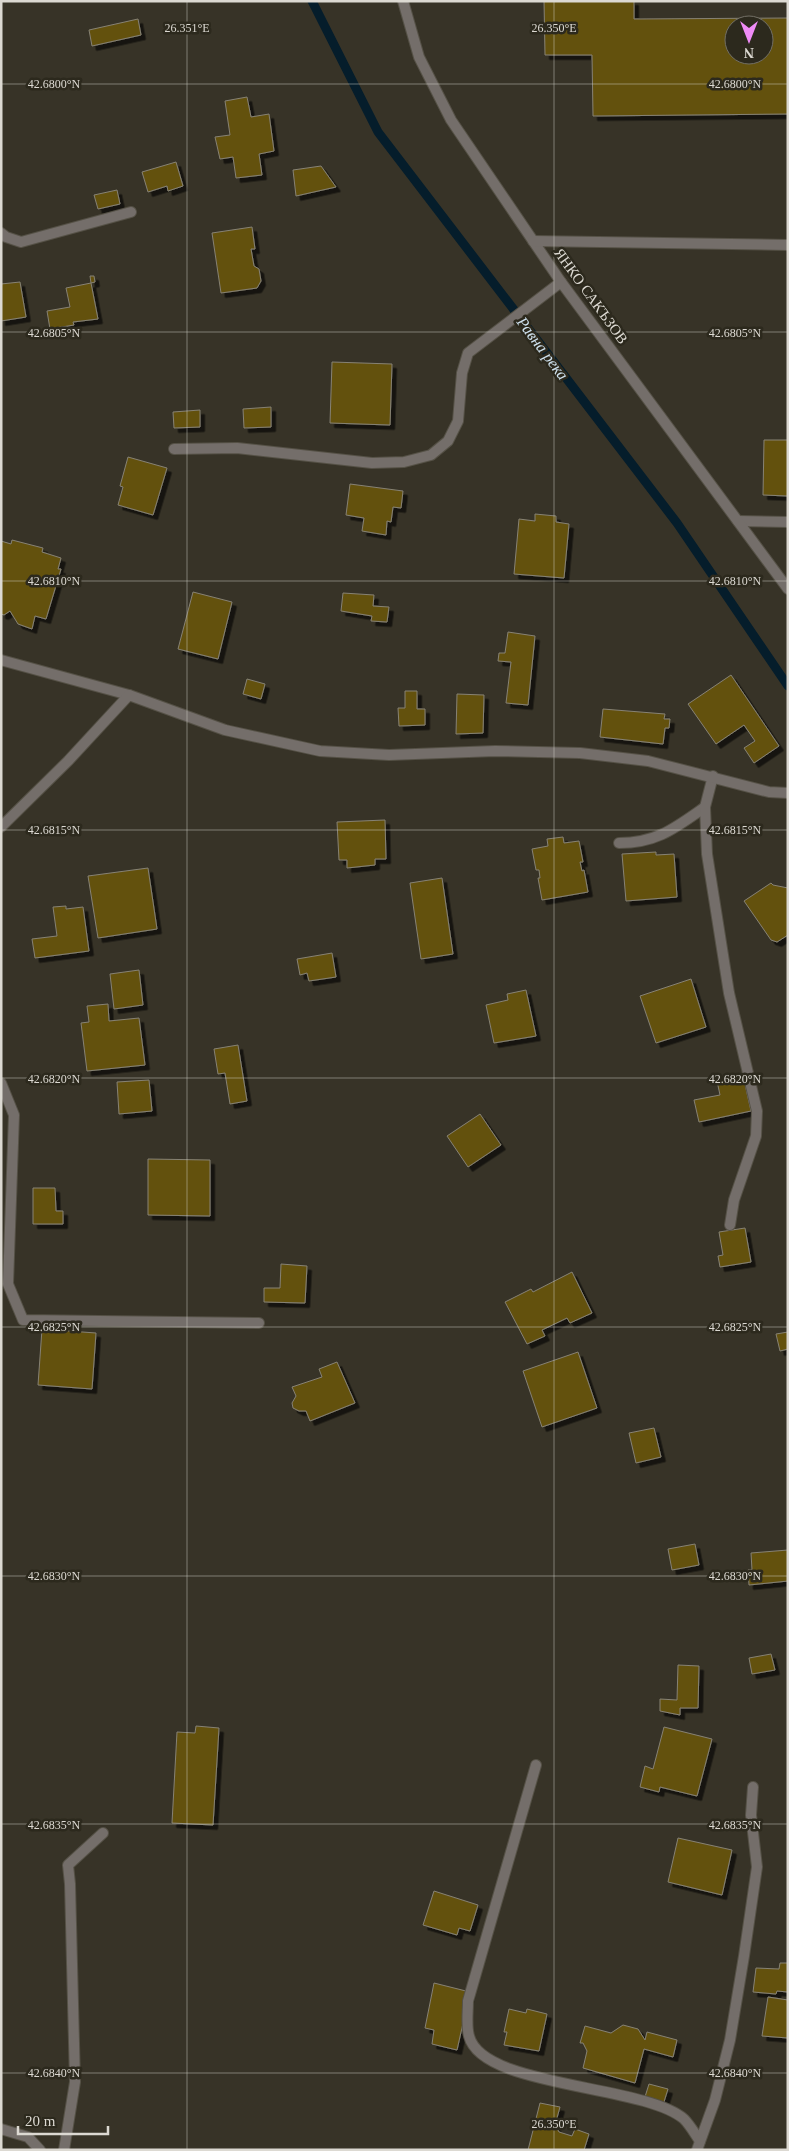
<svg xmlns="http://www.w3.org/2000/svg" width="789" height="2151" font-family="'Times New Roman',serif">
	<defs>
		<filter id="shadow"><feDropShadow dx="4.5" dy="4.5" stdDeviation="0" flood-color="#0009"/></filter>
	</defs>
	<rect width="100%" height="100%" fill="#373327"/>
	<g fill="none" stroke-linecap="round" stroke-linejoin="round">
		<polyline stroke="#051d2b" stroke-width="9" points="312,1 378,132 677,523 788,686"/>
	</g>
	<g fill="#645111" stroke="#868274" fill-rule="evenodd" filter="url(#shadow)">
		<path d="M544,1H634V19L788,18V114L593,116L592,55H545ZM734,25H764V55H734Z"/>
		<polygon points="138,19 141,35 92,46 89,30"/>
		<polygon points="247,97 251,117 269,114 274,151 259,154 262,175 236,178 233,157 220,159 215,137 230,135 225,101"/>
		<polygon points="176,162 183,186 168,191 167,186 148,192 142,172"/>
		<polygon points="321,166 336,187 296,196 293,170"/>
		<polygon points="117,190 120,204 98,209 94,195"/>
		<polygon points="252,227 255,249 251,249 254,266 259,269 261,281 257,288 221,293 212,233"/>
		<polygon points="90,276 94,276 95,282 91,283"/>
		<polygon points="20,282 26,317 1,321 1,284"/>
		<polygon points="91,283 98,319 73,322 74,325 50,329 47,311 70,307 66,288"/>
		<polygon points="332,362 392,364 390,425 330,423"/>
		<polygon points="271,407 271,427 244,428 243,409"/>
		<polygon points="200,410 200,427 174,428 173,412"/>
		<polygon points="764,440 788,440 788,496 763,495"/>
		<polygon points="128,457 167,468 153,515 118,505 123,487 120,486"/>
		<polygon points="350,484 403,491 401,508 393,507 391,522 387,521 386,535 362,531 364,518 346,515"/>
		<polygon points="535,514 556,516 556,522 569,524 564,578 514,574 519,519 535,521"/>
		<polygon points="12,540 43,548 42,552 61,558 58,569 61,569 46,619 35,616 32,629 18,624 10,611 4,615 1,614 1,541 11,544"/>
		<polygon points="193,592 232,602 218,659 178,649"/>
		<polygon points="343,593 374,595 373,606 389,607 387,622 371,621 372,616 341,611"/>
		<polygon points="508,632 535,636 528,705 506,703 511,662 498,661 499,653 505,653"/>
		<polygon points="731,675 779,746 754,763 744,748 755,741 744,725 716,744 688,704"/>
		<polygon points="247,679 265,684 261,699 243,694"/>
		<polygon points="405,691 417,691 417,709 425,709 425,725 399,726 398,708 405,708"/>
		<polygon points="457,694 484,695 483,733 456,734"/>
		<polygon points="603,709 665,714 664,719 670,719 669,728 665,728 663,744 600,737"/>
		<polygon points="385,820 386,859 375,859 375,865 347,868 347,860 339,860 337,822"/>
		<polygon points="563,837 564,843 579,841 583,862 580,862 582,871 584,870 588,892 542,900 538,878 540,878 539,870 536,870 532,849 548,846 547,839"/>
		<polygon points="656,852 656,855 674,854 677,897 626,901 622,854"/>
		<polygon points="148,868 157,929 98,938 88,876"/>
		<polygon points="442,878 453,954 421,959 410,883"/>
		<polygon points="771,883 773,885 788,888 788,935 777,942 771,940 744,901"/>
		<polygon points="66,906 66,909 83,907 89,951 35,958 32,939 57,936 53,907"/>
		<polygon points="332,953 336,977 309,981 307,973 300,975 297,959"/>
		<polygon points="139,970 143,1005 114,1009 110,974"/>
		<polygon points="691,979 706,1027 656,1043 640,996"/>
		<polygon points="526,990 536,1036 494,1043 486,1005 508,1000 507,994"/>
		<polygon points="108,1004 109,1021 139,1018 145,1065 87,1071 81,1023 89,1022 87,1006"/>
		<polygon points="238,1045 247,1101 230,1104 225,1073 218,1074 214,1049"/>
		<polygon points="743,1075 751,1111 699,1122 694,1100 720,1095 717,1081"/>
		<polygon points="149,1080 152,1111 119,1114 117,1082"/>
		<polygon points="480,1114 501,1145 468,1167 447,1136"/>
		<polygon points="148,1159 210,1160 210,1216 148,1215"/>
		<polygon points="33,1188 55,1188 56,1211 63,1211 63,1224 33,1224"/>
		<polygon points="745,1228 751,1262 720,1267 718,1256 723,1255 719,1232"/>
		<polygon points="281,1264 307,1266 305,1303 264,1302 264,1288 280,1288"/>
		<polygon points="572,1272 592,1313 570,1323 567,1318 542,1330 545,1336 527,1344 505,1302 531,1289 533,1292"/>
		<polygon points="42,1329 96,1333 92,1389 38,1385"/>
		<polygon points="788,1332 788,1349 780,1351 776,1334"/>
		<polygon points="578,1352 597,1408 542,1427 523,1371"/>
		<polygon points="337,1362 355,1403 310,1421 306,1411 299,1411 293,1408 292,1403 296,1396 292,1387 322,1377 319,1369"/>
		<polygon points="654,1428 661,1457 636,1463 629,1433"/>
		<polygon points="695,1544 699,1565 672,1570 668,1549"/>
		<polygon points="788,1550 788,1581 749,1585 748,1570 752,1570 751,1553"/>
		<polygon points="771,1654 775,1670 752,1674 749,1658"/>
		<polygon points="678,1665 699,1666 698,1708 680,1708 680,1715 660,1711 660,1699 677,1700"/>
		<polygon points="196,1726 219,1728 213,1825 172,1823 177,1732 195,1733"/>
		<polygon points="664,1727 712,1739 697,1796 660,1787 659,1792 640,1787 645,1766 653,1769"/>
		<polygon points="678,1838 732,1850 722,1895 668,1882"/>
		<polygon points="434,1891 478,1905 470,1931 459,1928 457,1935 423,1925"/>
		<polygon points="780,1963 788,1963 788,1992 777,1991 776,1994 753,1992 756,1968 779,1969"/>
		<polygon points="434,1983 470,1992 457,2050 432,2044 434,2030 425,2028"/>
		<polygon points="768,1997 788,2000 788,2038 762,2036"/>
		<polygon points="509,2009 526,2013 527,2009 547,2014 539,2051 504,2045 507,2032 504,2032"/>
		<polygon points="623,2025 638,2029 645,2040 647,2032 677,2040 673,2057 644,2049 635,2083 583,2068 587,2051 583,2043 580,2043 585,2026 611,2033"/>
		<polygon points="649,2084 668,2089 663,2105 644,2100"/>
		<polygon points="540,2103 560,2107 555,2125 559,2132 572,2136 575,2129 589,2134 584,2150 528,2150"/>
	</g>
	<g fill="none" stroke-linecap="round" stroke-linejoin="round">
		<defs>
			<g id="service">
				<polyline points="1,233 6,237 21,242 131,212"/>
				<polyline points="174,449 237,448 372,463 404,462 431,455 448,441 458,421 462,373 468,353 561,282"/>
				<polyline points="738,521 788,522"/>
				<path d="M619,843C657,843 675,828 705,807"/>
			</g>
			<g id="minor">
				<polyline points="403,1 419,57 451,120 561,282 788,589"/>
				<polyline points="533,241 788,245"/>
				<polyline points="1,660 129,695"/>
				<polyline points="713,776 705,807 707,854 729,993 757,1111 756,1136 734,1200 730,1225"/>
				<polyline points="1,827 68,761 129,695 225,730 320,751 389,755 495,751 580,753 648,761 769,792 788,793"/>
				<polyline points="1,1083 14,1115 8,1284 23,1320 259,1323"/>
				<path d="M536,1765L468,2001C468,2012 466,2026 469,2036C482,2088 643,2084 684,2119C690,2125 695,2134 700,2141"/>
				<polyline points="1,2129 28,2137 40,2150"/>
				<polyline points="64,2150 75,2082 70,1884 68,1865 103,1833"/>
				<polyline points="697,2150 715,2100 730,2040 744,1956 757,1867 751,1815 753,1787"/>
			</g>
		</defs>
		<use href="#service" stroke="#555146" stroke-width="12"/>
		<use href="#minor" stroke="#555146" stroke-width="12"/>
		<use href="#service" stroke="#746e6a" stroke-width="10"/>
		<use href="#minor" stroke="#746e6a" stroke-width="10"/>
	</g>
	<path fill="none" stroke="#dcd9d2" stroke-width="1" stroke-opacity="0.45" d="M187,1V2150M554,1V2150M1,84H788M1,332H788M1,581H788M1,830H788M1,1078H788M1,1327H788M1,1576H788M1,1824H788M1,2073H788"/>
	<g text-anchor="middle" stroke-width="5" stroke-linejoin="round" paint-order="stroke">
		<g font-size="15" fill="#dcd9d2" stroke="#2c291d">
			<text transform="translate(591 296) rotate(54)" y="5">ЯНКО САКЪЗОВ</text>
		</g>
		<g font-size="16" font-style="italic" fill="#d0e3f0" stroke="#2c291d">
			<text transform="translate(543 348) rotate(53)" y="6">Равна река</text>
		</g>
	</g>
	<g font-size="12" text-anchor="middle" fill="#dcd9d2" stroke="#2c291d" stroke-width="5" stroke-linejoin="round" paint-order="stroke">
		<text x="187" y="32">26.351°E</text>
		<text x="554" y="32">26.350°E</text>
		<text x="735" y="88">42.6800°N</text>
		<text x="54" y="88">42.6800°N</text>
		<text x="735" y="337">42.6805°N</text>
		<text x="54" y="337">42.6805°N</text>
		<text x="735" y="585">42.6810°N</text>
		<text x="54" y="585">42.6810°N</text>
		<text x="735" y="834">42.6815°N</text>
		<text x="54" y="834">42.6815°N</text>
		<text x="735" y="1083">42.6820°N</text>
		<text x="54" y="1083">42.6820°N</text>
		<text x="54" y="1331">42.6825°N</text>
		<text x="735" y="1331">42.6825°N</text>
		<text x="54" y="1580">42.6830°N</text>
		<text x="735" y="1580">42.6830°N</text>
		<text x="54" y="1829">42.6835°N</text>
		<text x="735" y="1829">42.6835°N</text>
		<text x="54" y="2077">42.6840°N</text>
		<text x="735" y="2077">42.6840°N</text>
		<text x="554" y="2128">26.350°E</text>
	</g>
	<rect width="789" height="2151" fill="none" stroke="#dcd9d2" stroke-width="5"/>
	<g transform="translate(749 40) rotate(180)"><circle r="24" fill="#2c291d" stroke="#726f65"/>
	<path d="M0-4L9 19L0 12L-9 19Z" fill="#ef8bf6"/>
	<text y="-8" font-size="14" font-weight="bold" text-anchor="middle" fill="#dcd9d2">N</text>
	</g>
	<path d="M18 2126v8h90v-8" fill="none" stroke="#dcd9d2" stroke-width="2.5"/>
	<text x="25" y="2126" font-size="15" fill="#dcd9d2" stroke="#2c291d" stroke-width="4" paint-order="stroke">20 m</text>
</svg>
